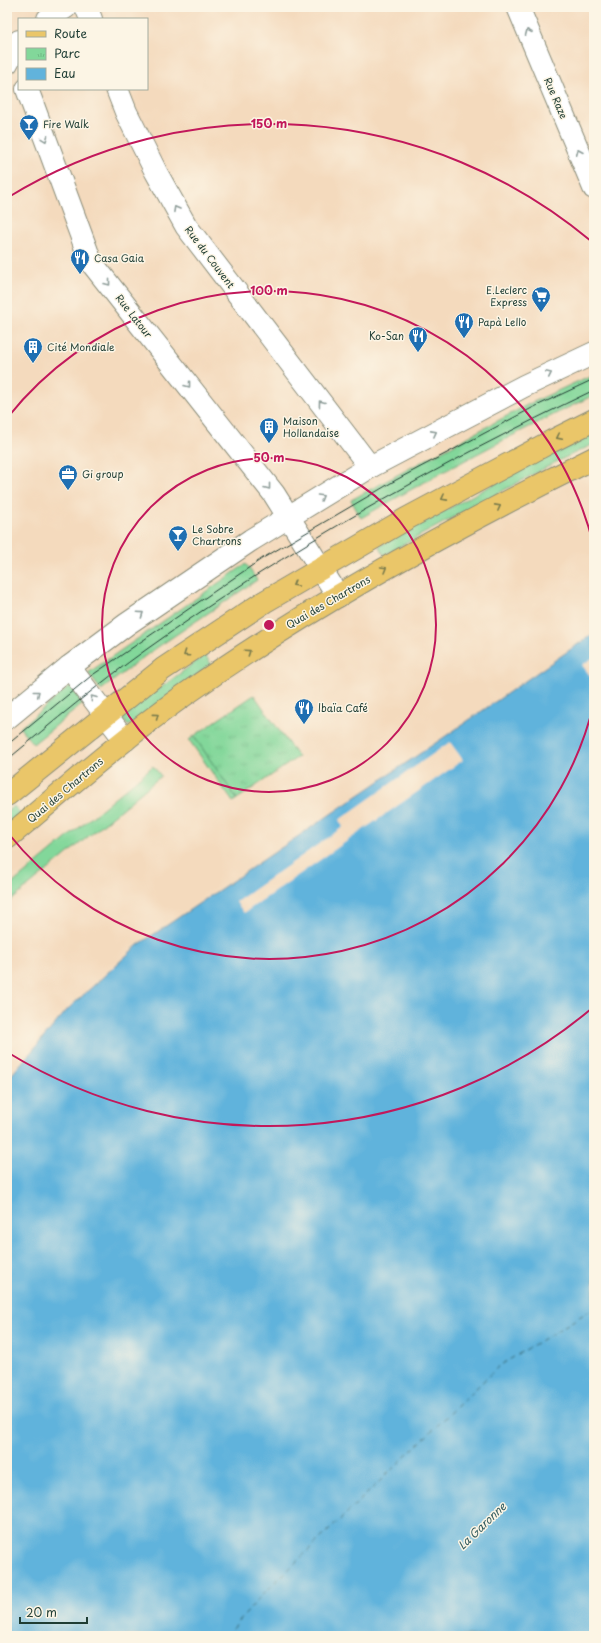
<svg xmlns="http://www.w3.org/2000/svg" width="601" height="1643" font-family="'Playpen Sans',sans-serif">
	<defs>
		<pattern id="park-tufts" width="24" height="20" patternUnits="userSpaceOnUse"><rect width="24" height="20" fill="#82d79a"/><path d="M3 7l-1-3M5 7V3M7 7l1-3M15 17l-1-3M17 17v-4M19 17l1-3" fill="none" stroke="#70b985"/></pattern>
	</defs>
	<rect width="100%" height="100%" fill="#fcf5e5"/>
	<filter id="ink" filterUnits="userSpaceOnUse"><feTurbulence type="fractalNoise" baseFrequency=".025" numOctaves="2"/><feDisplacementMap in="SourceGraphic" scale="8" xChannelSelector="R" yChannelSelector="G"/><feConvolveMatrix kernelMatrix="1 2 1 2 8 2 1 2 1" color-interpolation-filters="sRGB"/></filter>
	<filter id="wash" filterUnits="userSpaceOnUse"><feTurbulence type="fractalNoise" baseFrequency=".012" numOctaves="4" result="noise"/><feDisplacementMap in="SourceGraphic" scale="16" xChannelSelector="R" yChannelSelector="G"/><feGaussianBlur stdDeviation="0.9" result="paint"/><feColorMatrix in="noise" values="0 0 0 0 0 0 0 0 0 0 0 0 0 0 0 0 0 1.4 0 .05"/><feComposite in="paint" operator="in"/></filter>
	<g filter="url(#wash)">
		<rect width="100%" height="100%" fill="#f4dabd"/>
		<g fill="#82d79a" stroke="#508a67">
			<path d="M594,374V395C515,433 437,474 361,518L351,500L529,404Z"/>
			<polygon points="594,432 594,444 558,461 384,555 379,546 553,452"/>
			<polygon points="246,564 257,580 149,653 101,690 88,673"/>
			<polygon points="205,655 211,664 128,726 121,717"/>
			<polygon points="70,686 84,703 33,744 20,728"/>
			<polygon points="194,736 237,799 233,802 189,740"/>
			<polygon points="153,766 161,776 7,904 7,888"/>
			<polygon points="14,806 21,814 7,825 7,811"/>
		</g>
		<polygon fill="url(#park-tufts)" stroke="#508a67" points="254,695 298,757 237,799 194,736"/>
		<polygon fill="#61b3dc" stroke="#407888" points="594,633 594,1636 7,1636 7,1080 68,1009 138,945 459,727"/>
		<g fill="#f4dabd">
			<polygon points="594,657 594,675 591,677 582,665"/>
			<polygon points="450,742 463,760 244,913 236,902 343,827 339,820"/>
		</g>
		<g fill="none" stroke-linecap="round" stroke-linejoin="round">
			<polyline stroke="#305a5e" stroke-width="1" stroke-dasharray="5 4" stroke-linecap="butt" points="227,1636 260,1597 499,1366 594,1308"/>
		</g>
	</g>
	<g filter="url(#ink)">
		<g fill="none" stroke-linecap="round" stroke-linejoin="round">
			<defs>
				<g id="minor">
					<polyline points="86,7 91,19"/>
					<polyline points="518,7 594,188"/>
					<polyline points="48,19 66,7"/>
					<polyline points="7,63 19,41"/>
					<polyline points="27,89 91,262 274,494 338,596"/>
					<polyline points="117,89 126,112 156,172 186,226 370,467"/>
					<polyline points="69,667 125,740"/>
					<polyline points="7,718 69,667 127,624 251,540 370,467 524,386 594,353"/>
				</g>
				<g id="major">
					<polyline points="7,795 163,669 264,602 406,519 552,441 594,420"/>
					<path d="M7,838C65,790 121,740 183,696C312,605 452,528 594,458"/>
				</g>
			</defs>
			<use href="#minor" stroke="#8a8c78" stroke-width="24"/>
			<use href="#major" stroke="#8a8c78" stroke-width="24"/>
			<use href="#minor" stroke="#fff" stroke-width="22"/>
			<use href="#major" stroke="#eac669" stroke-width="22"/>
			<g stroke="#1f3d34" stroke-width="1">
				<polyline points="7,745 91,676 263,558 396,480 532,408 594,379"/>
				<path d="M7,760C53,722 98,684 147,649C287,549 439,464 594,390"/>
			</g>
		</g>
		<defs><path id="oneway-chevron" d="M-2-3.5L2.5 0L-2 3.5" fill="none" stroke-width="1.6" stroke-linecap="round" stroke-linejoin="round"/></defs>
		<g stroke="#8f9e9a">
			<use href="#oneway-chevron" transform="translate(528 32) rotate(-113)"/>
			<use href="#oneway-chevron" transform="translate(45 139) rotate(69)"/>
			<use href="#oneway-chevron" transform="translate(579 152) rotate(-113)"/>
			<use href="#oneway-chevron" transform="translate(176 209) rotate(-119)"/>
			<use href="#oneway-chevron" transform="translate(108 283) rotate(52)"/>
			<use href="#oneway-chevron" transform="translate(549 374) rotate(-25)"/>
			<use href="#oneway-chevron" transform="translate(188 385) rotate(52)"/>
			<use href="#oneway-chevron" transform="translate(321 403) rotate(-127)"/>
			<use href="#oneway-chevron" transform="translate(434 433) rotate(-28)"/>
			<use href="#oneway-chevron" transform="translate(268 487) rotate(52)"/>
			<use href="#oneway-chevron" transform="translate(321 497) rotate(-31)"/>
			<use href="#oneway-chevron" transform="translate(141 614) rotate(-34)"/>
			<use href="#oneway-chevron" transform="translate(37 693) rotate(-39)"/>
			<use href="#oneway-chevron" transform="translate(93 698) rotate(-127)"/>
		</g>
		<g stroke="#7a7b4c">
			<use href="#oneway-chevron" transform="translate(559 437) rotate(154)"/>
			<use href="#oneway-chevron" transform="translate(444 498) rotate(152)"/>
			<use href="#oneway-chevron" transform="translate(498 507) rotate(-28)"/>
			<use href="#oneway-chevron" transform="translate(384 569) rotate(-30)"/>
			<use href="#oneway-chevron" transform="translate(295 584) rotate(150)"/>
			<use href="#oneway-chevron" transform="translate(248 652) rotate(-34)"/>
			<use href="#oneway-chevron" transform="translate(186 654) rotate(146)"/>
			<use href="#oneway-chevron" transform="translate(156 716) rotate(-37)"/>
		</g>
	</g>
	<g fill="none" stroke="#c2185b" stroke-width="2">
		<circle cx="269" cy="625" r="167"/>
		<path d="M594 703A334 334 0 0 1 8 833M8 417A334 334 0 0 1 594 547"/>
		<path d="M591 1009A501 501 0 0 1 7 1052M7 198A501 501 0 0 1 591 241"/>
	</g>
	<defs>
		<symbol id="bar-pin" viewBox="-11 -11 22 30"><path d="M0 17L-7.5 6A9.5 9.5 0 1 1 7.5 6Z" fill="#1f6fb2" stroke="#fcf5e5"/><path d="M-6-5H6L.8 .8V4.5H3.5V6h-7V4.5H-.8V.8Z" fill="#fff"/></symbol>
		<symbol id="restaurant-pin" viewBox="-11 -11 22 30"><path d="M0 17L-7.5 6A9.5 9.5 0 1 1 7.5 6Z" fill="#1f6fb2" stroke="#fcf5e5"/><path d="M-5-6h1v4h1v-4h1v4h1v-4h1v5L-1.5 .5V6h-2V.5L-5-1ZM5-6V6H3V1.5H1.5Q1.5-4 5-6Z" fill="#fff"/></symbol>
		<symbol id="supermarket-pin" viewBox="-11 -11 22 30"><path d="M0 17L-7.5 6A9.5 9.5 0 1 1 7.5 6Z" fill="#1f6fb2" stroke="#fcf5e5"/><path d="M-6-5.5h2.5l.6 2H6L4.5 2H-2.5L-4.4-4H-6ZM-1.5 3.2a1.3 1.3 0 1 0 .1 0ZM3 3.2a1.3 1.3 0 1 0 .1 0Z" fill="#fff"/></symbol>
		<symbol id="building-pin" viewBox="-11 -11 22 30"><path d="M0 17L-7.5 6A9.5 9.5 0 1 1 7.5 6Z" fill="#1f6fb2" stroke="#fcf5e5"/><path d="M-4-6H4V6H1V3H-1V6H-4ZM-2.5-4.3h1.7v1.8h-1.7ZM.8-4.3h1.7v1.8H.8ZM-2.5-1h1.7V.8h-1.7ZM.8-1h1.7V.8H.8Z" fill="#fff"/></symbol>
		<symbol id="office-pin" viewBox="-11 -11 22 30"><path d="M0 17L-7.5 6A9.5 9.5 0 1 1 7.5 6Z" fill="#1f6fb2" stroke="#fcf5e5"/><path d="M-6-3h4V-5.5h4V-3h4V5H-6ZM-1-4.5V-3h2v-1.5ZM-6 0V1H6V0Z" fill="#fff"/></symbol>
	</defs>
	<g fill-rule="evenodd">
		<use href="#bar-pin" x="18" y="113" width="22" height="30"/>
		<use href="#restaurant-pin" x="69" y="247" width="22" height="30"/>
		<use href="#supermarket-pin" x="530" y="285" width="22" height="30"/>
		<use href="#restaurant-pin" x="453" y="311" width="22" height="30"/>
		<use href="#restaurant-pin" x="407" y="325" width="22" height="30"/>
		<use href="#building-pin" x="22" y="336" width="22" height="30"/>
		<use href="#building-pin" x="258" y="416" width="22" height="30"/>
		<use href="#office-pin" x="57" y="463" width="22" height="30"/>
		<use href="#bar-pin" x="167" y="524" width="22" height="30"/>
		<use href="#restaurant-pin" x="293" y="697" width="22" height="30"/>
	</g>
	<g text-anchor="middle" stroke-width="3" stroke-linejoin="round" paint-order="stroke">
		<g font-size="10" fill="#1f3d34" stroke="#fcf5e5">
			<text transform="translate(556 98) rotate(67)" y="4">Rue Raze</text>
			<text transform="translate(210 257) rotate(53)" y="4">Rue du Couvent</text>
			<text transform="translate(134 316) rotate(52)" y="4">Rue Latour</text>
			<text transform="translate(328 602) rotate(-30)" y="4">Quai des Chartrons</text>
			<text transform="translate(65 790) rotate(-40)" y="4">Quai des Chartrons</text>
		</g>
		<g font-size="10" fill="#1f3d34" stroke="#fcf5e5" text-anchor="start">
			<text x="43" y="128">Fire Walk</text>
			<text x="94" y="262">Casa Gaia</text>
			<text x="527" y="294" text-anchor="end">E.Leclerc<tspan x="527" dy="12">Express</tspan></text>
			<text x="478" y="326">Papà Lello</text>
			<text x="404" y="340" text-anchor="end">Ko-San</text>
			<text x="47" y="351">Cité Mondiale</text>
			<text x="283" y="425">Maison<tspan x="283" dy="12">Hollandaise</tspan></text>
			<text x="82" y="478">Gi group</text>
			<text x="192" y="533">Le Sobre<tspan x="192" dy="12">Chartrons</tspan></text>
			<text x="318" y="712">Ibaïa Café</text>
		</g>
		<g font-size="11" font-style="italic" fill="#305a5e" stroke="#fcf5e5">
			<text transform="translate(482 1526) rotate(-44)" y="4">La Garonne</text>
		</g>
	</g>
	<circle cx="269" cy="625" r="6" fill="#c2185b" stroke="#fcf5e5" stroke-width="2"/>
	<g font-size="12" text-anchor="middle" font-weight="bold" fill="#c2185b" stroke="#fcf5e5" stroke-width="3" stroke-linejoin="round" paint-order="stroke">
		<text x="269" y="128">150 m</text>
		<text x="269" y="295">100 m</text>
		<text x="269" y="462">50 m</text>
	</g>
	<rect width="601" height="1643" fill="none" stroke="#fcf5e5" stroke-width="24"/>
	<rect x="18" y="18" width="130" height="72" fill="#fcf5e5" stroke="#a4ab9e"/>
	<rect x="26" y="31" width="20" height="6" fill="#eac669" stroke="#a4ab9e"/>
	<text x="54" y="38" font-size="12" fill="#1f3d34">Route</text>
	<rect x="26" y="48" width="20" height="12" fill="url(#park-tufts)" stroke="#a4ab9e"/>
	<text x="54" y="58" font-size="12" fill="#1f3d34">Parc</text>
	<rect x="26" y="68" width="20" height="12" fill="#61b3dc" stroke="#a4ab9e"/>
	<text x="54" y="78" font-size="12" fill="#1f3d34">Eau</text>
	<path d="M20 1617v6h67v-6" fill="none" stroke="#1f3d34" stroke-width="2"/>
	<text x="26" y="1617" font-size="12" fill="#1f3d34" stroke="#fcf5e5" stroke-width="3" paint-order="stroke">20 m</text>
</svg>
